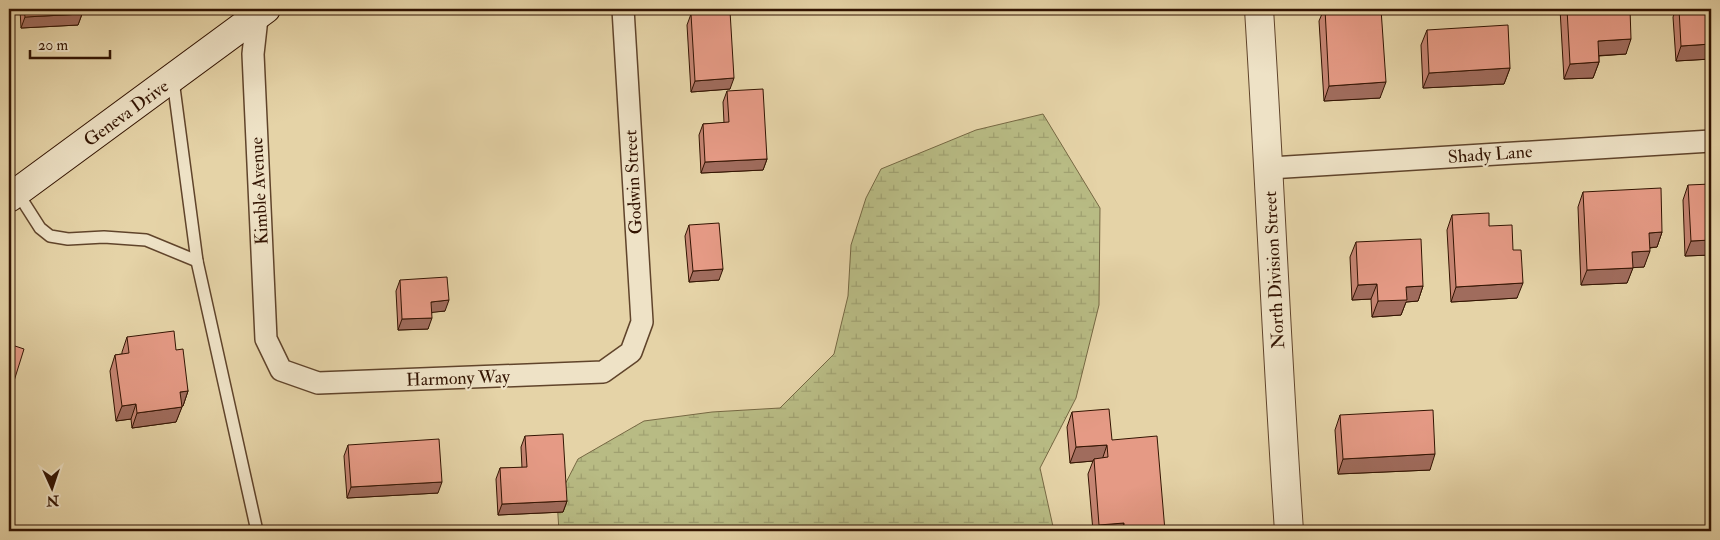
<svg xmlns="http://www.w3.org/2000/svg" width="1720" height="540" font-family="'IM FELL Double Pica',serif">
	<defs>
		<pattern id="wetland-marsh" width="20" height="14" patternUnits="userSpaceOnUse" patternTransform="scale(1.25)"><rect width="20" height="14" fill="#b8bb84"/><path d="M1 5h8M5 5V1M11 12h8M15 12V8" fill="none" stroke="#9fa070"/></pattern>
	</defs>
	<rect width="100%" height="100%" fill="#e5d3a7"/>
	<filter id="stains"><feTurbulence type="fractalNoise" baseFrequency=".004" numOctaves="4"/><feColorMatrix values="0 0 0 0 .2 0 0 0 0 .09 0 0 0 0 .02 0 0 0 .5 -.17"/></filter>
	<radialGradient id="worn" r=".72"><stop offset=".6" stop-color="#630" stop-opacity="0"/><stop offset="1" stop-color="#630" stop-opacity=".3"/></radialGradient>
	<polygon fill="url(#wetland-marsh)" stroke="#766843" points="1043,114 1100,208 1099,305 1076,398 1040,468 1054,531 559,531 557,500 578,459 644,421 712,412 780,408 834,354 848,296 851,245 866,198 881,169 976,130"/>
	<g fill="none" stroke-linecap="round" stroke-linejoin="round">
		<defs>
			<g id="service">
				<polyline points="173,80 197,261 257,531"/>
				<polyline points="17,192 40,228 50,236 68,239 104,237 146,240 197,261"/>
			</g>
			<g id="minor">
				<polyline points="258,9 253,54 266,339 281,370 318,383 603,372 631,352 642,322 623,9"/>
				<polyline points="1269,168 1711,141"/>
			</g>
			<path id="tertiary" d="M1259,9C1270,183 1277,357 1289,531"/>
			<polyline id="secondary" points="9,198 266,9"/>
		</defs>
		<use href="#service" stroke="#60442b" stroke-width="14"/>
		<use href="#minor" stroke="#60442b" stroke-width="24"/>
		<use href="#tertiary" stroke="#60442b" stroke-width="30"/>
		<use href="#secondary" stroke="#331402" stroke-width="30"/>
		<use href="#service" stroke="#eee2c6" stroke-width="11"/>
		<use href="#minor" stroke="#eee2c6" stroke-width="21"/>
		<use href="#tertiary" stroke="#eee2c6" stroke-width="28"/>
		<use href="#secondary" stroke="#eee2c6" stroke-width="28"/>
	</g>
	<g fill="#c58472" stroke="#331402">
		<polygon points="20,9 81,9 82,14 78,25 21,28"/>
		<polygon points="1324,9 1381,9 1380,98 1324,101 1319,21"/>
		<polygon points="1560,9 1630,9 1626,54 1599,56 1599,62 1593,78 1564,79"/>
		<polygon points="1676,9 1711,9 1711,59 1676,61 1673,17"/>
		<polygon points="691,14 730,89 691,92 687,25"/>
		<polygon points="1427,30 1510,68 1504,84 1423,88 1421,45"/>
		<polygon points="727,91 767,159 763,170 701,173 699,135 703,124 724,123 723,102"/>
		<polygon points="1688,185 1711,255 1685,256 1683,200"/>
		<polygon points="1583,192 1662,232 1657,247 1650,248 1644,267 1633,267 1627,283 1581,285 1578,207"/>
		<polygon points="1452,215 1489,226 1513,250 1517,298 1451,302 1447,230"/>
		<polygon points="689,225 719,280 689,282 685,236"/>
		<polygon points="1356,242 1423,286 1418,301 1406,302 1401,315 1372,317 1371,299 1352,300 1350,257"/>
		<polygon points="400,280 445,311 432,312 428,329 398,330 396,291"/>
		<polygon points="127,337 176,350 188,391 183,406 182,406 176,422 132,428 131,419 116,421 110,371 115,355 122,354 122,352"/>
		<polygon points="1072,412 1112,440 1165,531 1093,531 1088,474 1093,461 1070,463 1067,427"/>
		<polygon points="1340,415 1430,470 1338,474 1335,430"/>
		<polygon points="525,436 567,501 563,512 498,515 496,479 500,468 522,468 521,447"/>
		<polygon points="348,445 438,493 347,498 344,456"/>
	</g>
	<g fill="#a06c5d" stroke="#331402">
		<polygon points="82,14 78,25 21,28 25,17"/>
		<polygon points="1631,39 1626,54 1592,56 1598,41"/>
		<polygon points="1711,44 1711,59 1676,61 1681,46"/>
		<polygon points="1599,62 1593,78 1564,79 1570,64"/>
		<polygon points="1510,68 1504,84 1423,88 1429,73"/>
		<polygon points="734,78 730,89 691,92 695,81"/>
		<polygon points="1386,82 1380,98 1324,101 1329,86"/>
		<polygon points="767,159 763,170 701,173 705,162"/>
		<polygon points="1662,232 1657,247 1644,248 1649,233"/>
		<polygon points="1711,240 1711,255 1685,256 1691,241"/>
		<polygon points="1650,251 1644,267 1627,268 1632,252"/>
		<polygon points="1633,268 1627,283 1581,285 1587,270"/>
		<polygon points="723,269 719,280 689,282 693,271"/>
		<polygon points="1523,283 1517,298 1451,302 1456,287"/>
		<polygon points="1377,284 1371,299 1352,300 1358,285"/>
		<polygon points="1423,286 1418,301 1406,302 1401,315 1372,317 1378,301 1406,287"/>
		<polygon points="449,300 445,311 427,313 431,302"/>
		<polygon points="432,318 428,329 398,330 402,319"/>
		<polygon points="188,391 183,406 174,407 180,392"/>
		<polygon points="136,404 131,419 116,421 122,406"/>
		<polygon points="182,407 176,422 132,428 137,413"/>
		<polygon points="1107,445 1102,460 1094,459 1093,461 1070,463 1076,447"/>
		<polygon points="1435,454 1430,470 1338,474 1343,459"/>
		<polygon points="442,482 438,493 347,498 351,487"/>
		<polygon points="567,501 563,512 498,515 502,504"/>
		<polygon points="1124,523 1121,531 1097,531 1099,525"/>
	</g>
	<g fill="#e59a85" stroke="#331402">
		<polygon points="24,9 81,9 82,14 25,17"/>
		<polygon points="1325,9 1381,9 1386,82 1329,86"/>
		<polygon points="1567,9 1630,9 1631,39 1598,41 1599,62 1570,64"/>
		<polygon points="1679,9 1711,9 1711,44 1681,46"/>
		<polygon points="730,11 734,78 695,81 691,14"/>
		<polygon points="1508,25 1510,68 1429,73 1427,30"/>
		<polygon points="763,89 767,159 705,162 703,124 729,122 727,91"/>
		<polygon points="1711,184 1711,240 1691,241 1688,185"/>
		<polygon points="1661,188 1662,232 1649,233 1650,251 1632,252 1633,268 1587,270 1583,192"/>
		<polygon points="1489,213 1489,226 1512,225 1513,250 1521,250 1523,283 1456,287 1452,215"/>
		<polygon points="719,223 723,269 693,271 689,225"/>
		<polygon points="1421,239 1423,286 1406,287 1407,300 1378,301 1377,284 1358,285 1356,242"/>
		<polygon points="447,277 449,300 431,302 432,318 402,319 400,280"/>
		<polygon points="174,331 176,350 183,349 188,391 180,392 182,407 137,413 136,404 122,406 115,355 129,353 127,337"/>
		<polygon points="9,344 24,349 9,397"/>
		<polygon points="1109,409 1112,440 1157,436 1165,531 1124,531 1124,523 1099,525 1094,459 1108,457 1107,445 1076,447 1072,412"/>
		<polygon points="1433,410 1435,454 1343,459 1340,415"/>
		<polygon points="563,434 567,501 502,504 500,468 527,467 525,436"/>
		<polygon points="439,439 442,482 351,487 348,445"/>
	</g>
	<g text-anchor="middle" stroke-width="4.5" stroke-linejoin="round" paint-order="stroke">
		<g font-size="18" fill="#331402" stroke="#eee2c6">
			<text transform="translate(126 113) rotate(-36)" y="6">Geneva Drive</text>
			<text transform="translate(1490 154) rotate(-4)" y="6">Shady Lane</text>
			<text transform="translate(633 182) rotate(-93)" y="6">Godwin Street</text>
			<text transform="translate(259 191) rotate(-93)" y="6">Kimble Avenue</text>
			<text transform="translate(1274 270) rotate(-93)" y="6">North Division Street</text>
			<text transform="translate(458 378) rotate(-2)" y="6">Harmony Way</text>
		</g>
	</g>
	<rect width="1720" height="540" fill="none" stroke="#e5d3a7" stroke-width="30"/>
	<rect x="10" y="10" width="1700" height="520" fill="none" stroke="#331402" stroke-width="2.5"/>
	<rect x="15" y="15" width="1690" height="510" fill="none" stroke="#331402"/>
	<g transform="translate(52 488) rotate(177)" stroke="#eee2c6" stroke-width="4" paint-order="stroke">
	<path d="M0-4L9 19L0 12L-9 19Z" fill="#331402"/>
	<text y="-8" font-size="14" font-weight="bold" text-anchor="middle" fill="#331402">N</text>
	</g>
	<path d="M30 50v8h80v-8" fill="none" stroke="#331402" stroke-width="2.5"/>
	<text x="38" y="50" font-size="15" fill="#331402" stroke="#eee2c6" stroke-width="4" paint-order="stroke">20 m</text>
	<rect width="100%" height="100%" filter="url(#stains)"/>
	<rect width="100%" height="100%" fill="url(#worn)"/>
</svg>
